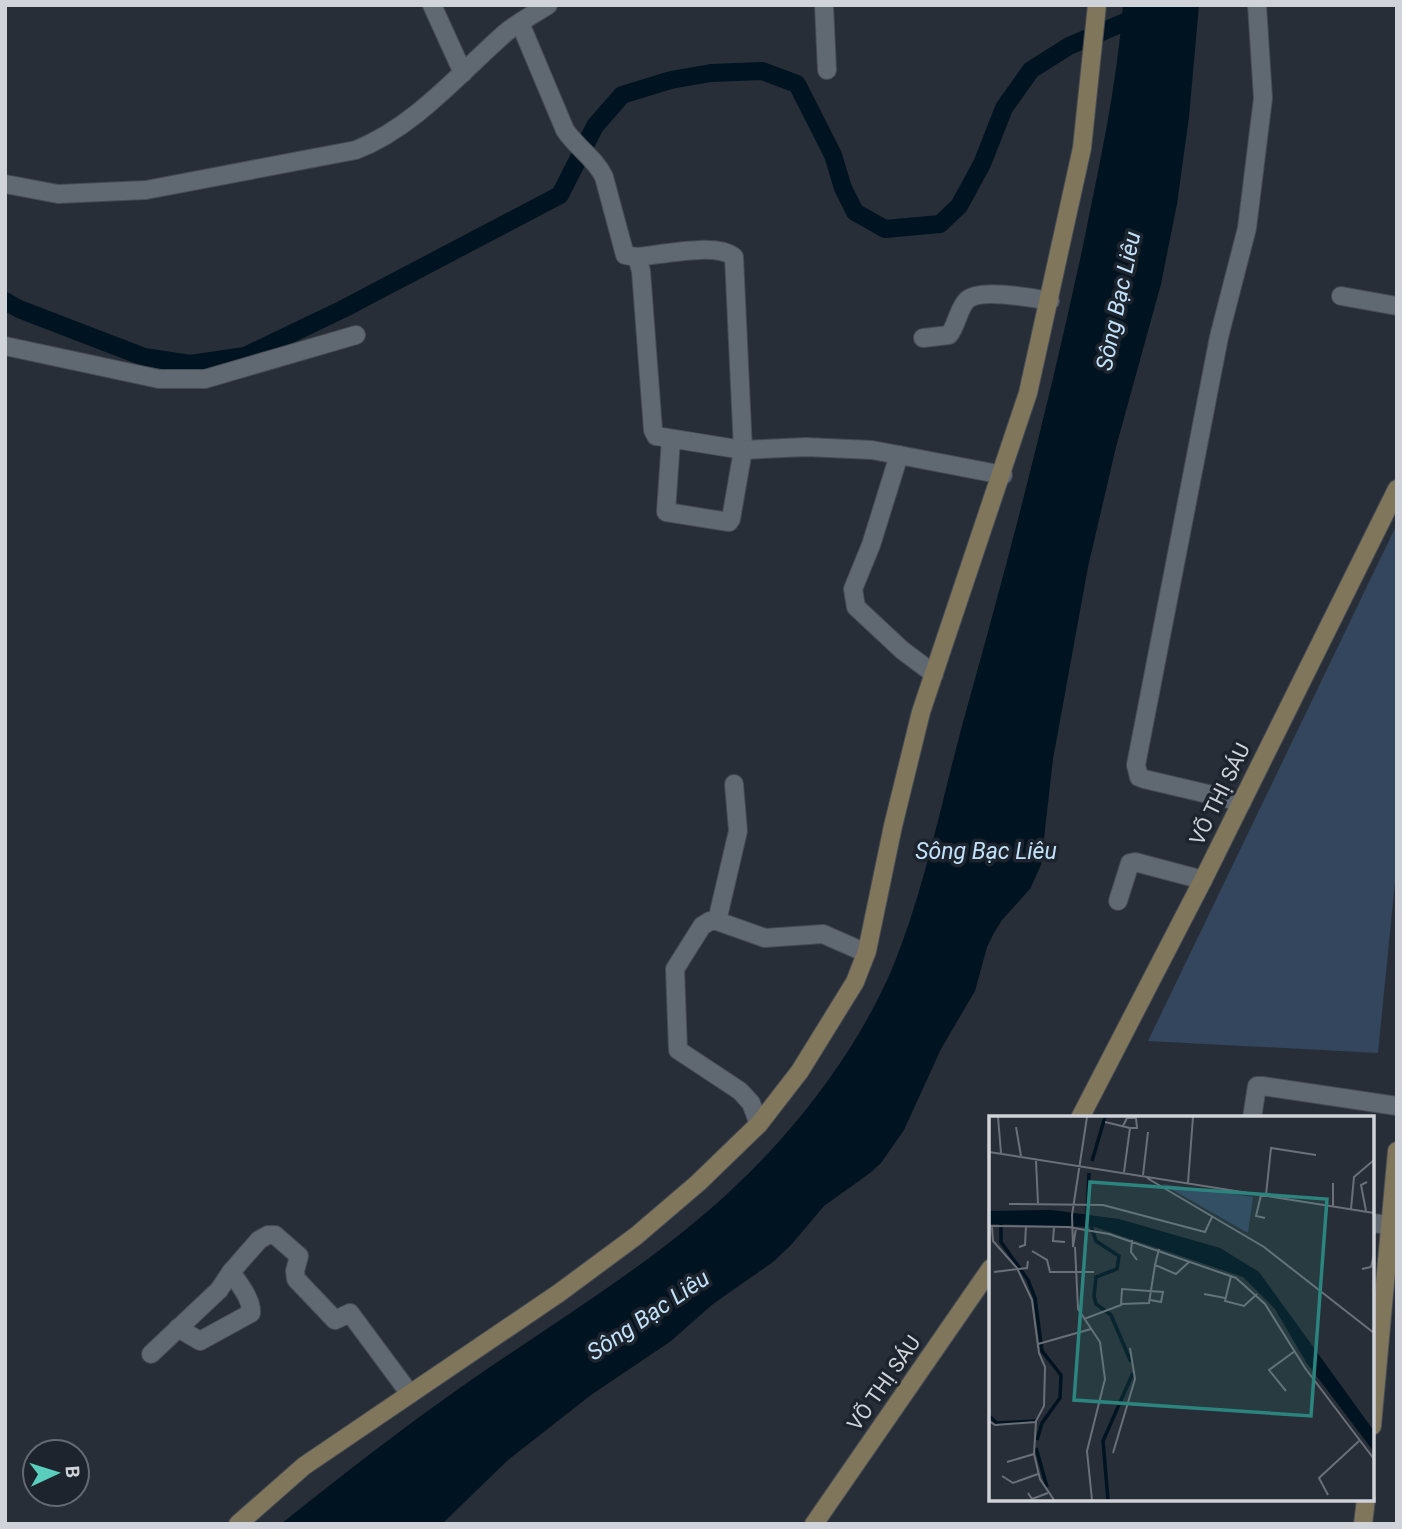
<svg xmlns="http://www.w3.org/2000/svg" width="1402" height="1529" font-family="Roboto,sans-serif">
	<rect width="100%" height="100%" fill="#272e37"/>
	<polygon fill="#33465e" points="1397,524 1397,862 1378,1053 1148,1041"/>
	<path fill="#001321" d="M1123,5H1199L1189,117L1177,204L1161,284L1116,447L1088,567L1053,759L1041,865L1030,889L1002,920L994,933L987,947L975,991L941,1049L904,1130L881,1163L870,1173L824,1206L791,1245L773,1262L713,1304L671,1341L591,1395L508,1460L442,1524H281C341,1476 401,1429 464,1385C577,1306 690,1243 782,1138C827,1087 865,1031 892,969C927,884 943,792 968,704C1011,551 1051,396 1084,241C1100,162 1117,85 1123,5Z"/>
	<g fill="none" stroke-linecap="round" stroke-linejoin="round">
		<polyline stroke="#001321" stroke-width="18" points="5,301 19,309 144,357 190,364 245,356 343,309 560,195 595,126 622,95 671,80 711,73 762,71 797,84 833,155 843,188 855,212 885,229 940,224 959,206 982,164 1004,108 1031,70 1069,46 1125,22 1145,20"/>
		<defs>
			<g id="street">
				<polyline points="432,5 463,73"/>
				<polyline points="824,5 827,70"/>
				<path d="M520,23L565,130C576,147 596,159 604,177L625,255L637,257C661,255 716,242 734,257L743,450L731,519L729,522L666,512L671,439"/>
				<path d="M5,184L58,194L146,190L356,150C414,127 457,76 503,35C516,23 533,15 548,5"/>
				<polyline points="637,257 641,271 653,430 656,436 743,450 806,447 872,450 899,455"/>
				<polyline points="1341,296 1397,306"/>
				<path d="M923,338L949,335C957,325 958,309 967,300C980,288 1033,298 1050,301"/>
				<polyline points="5,346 159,379 205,379 356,335"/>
				<polyline points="934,674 902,650 856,607 853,589 871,545 899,455 1003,475"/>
				<polyline points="1242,802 1144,779 1139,777 1136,765 1219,337 1247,228 1263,98 1257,5"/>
				<polyline points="1118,901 1130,863 1135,862 1203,880"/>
				<polyline points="717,921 738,831 734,784"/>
				<polyline points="1252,1118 1257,1086 1262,1086 1397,1106"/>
				<polyline points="759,1124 751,1103 740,1091 678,1050 675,969 702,926 710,921 717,921 765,938 823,934 866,953"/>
				<polyline points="1372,1223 1390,1225"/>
				<path d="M178,1328L200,1341L251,1313C252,1299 239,1284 231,1272"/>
				<polyline points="151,1354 219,1290 231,1272 259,1240 268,1235 275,1235 299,1256 295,1271 296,1279 335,1320 350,1313 410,1394"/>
			</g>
			<g id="secondary">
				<polyline points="1080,1118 1203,880 1397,489"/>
				<polyline points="1372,1426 1397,1151"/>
				<polyline points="238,1524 304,1466 559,1293 636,1236 698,1183 759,1124 800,1071 855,982 867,951 893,826 921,712 1028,393 1082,148 1097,5"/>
				<polyline points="814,1524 991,1268"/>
				<polyline points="1363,1524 1366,1499"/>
			</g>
		</defs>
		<use href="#street" stroke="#464b53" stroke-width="20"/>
		<use href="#secondary" stroke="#464b53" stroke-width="20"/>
		<use href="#street" stroke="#606872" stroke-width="18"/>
		<use href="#secondary" stroke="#7f765b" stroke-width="18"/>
	</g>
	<g text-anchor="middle" stroke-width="7" stroke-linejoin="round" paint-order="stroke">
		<g font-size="21" fill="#d0d4da" stroke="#1d242d">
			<text transform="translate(1220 794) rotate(-64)" y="7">VÕ THỊ SÁU</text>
			<text transform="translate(884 1383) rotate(-55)" y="7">VÕ THỊ SÁU</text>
		</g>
		<g font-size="23" font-style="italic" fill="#c1e2fa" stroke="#1d242d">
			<text transform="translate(1118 301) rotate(-78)" y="8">Sông Bạc Liêu</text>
			<text x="986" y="859">Sông Bạc Liêu</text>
			<text transform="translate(648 1315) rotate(-34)" y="8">Sông Bạc Liêu</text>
		</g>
	</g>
	<g transform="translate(989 1116)">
		<rect width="385" height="385" fill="#272e37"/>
		<path d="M173,68L264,81L259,117Z" fill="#33465e"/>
		<path d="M63,94L130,103L231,132L270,156L385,315V336L317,246L286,193L254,161L106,111L0,108V95Z" fill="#001321"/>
		<path fill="none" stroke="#001321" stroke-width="3.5" d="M103,45L116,1M98,100L100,57M101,107L107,125L130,140L128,153L107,161L105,180L107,188L122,199L142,246M12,108V126L39,164L46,182L53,235L72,259L71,282L53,307L48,324M0,300L8,307L47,305M47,332L58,371M119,384L114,325L144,257"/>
		<path fill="none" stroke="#6b7078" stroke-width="2" d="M9,1L12,37M116,6L141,12L135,56M134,10L138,2H147L148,12H141M27,11L32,40M0,36L385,97M47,45L49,87M154,59L159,16M158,62L275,131L385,217M199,67L204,1M272,79L267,100L276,102M277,79L282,32L327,39M20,88L114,89L216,116L223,101M344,90V67M362,93L365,61L385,44M377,95L372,69L378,66M0,110L79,111L120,118L247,162L276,188L316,252L385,343M3,111L4,125L28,152L43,184L50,237L56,251L55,290L47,305L45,338L51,363L65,384M65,111L64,125L76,126M87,112L84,131L83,99L98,1M143,124L142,136L148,144M30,131L36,129L37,110M86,131L89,193L111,226L116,263L98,335L103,384M170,133L166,149L187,158L200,146M43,135L58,144L61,156H105M373,153L382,151L385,138M5,156L38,152L39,145M242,160L236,185L255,190L268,178M215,178L236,182M132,188L160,187L166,149M95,203L132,189L133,173L174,176L172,186L161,184M49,228L102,213M297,275L280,254L306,235M0,305L6,309L47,306M124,337L146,263L141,232M18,346L45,338M13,360L24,367L49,358M39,377L43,383L59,377M339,379L330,362L370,325"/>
		<path fill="#2c847e" fill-opacity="0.15" stroke="#2c847e" stroke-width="3.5" d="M101,66L338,83L322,300L85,284Z"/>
		<rect width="385" height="385" fill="none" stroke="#d0d4da" stroke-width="3.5"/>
	</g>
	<rect width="1402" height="1529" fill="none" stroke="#d0d4da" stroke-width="14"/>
	<g transform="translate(56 1473) rotate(86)"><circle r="33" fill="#1d242d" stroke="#656a72" stroke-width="2"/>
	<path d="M0-5L12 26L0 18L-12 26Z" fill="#5acebd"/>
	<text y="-10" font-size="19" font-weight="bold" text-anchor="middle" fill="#d0d4da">B</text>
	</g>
</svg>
